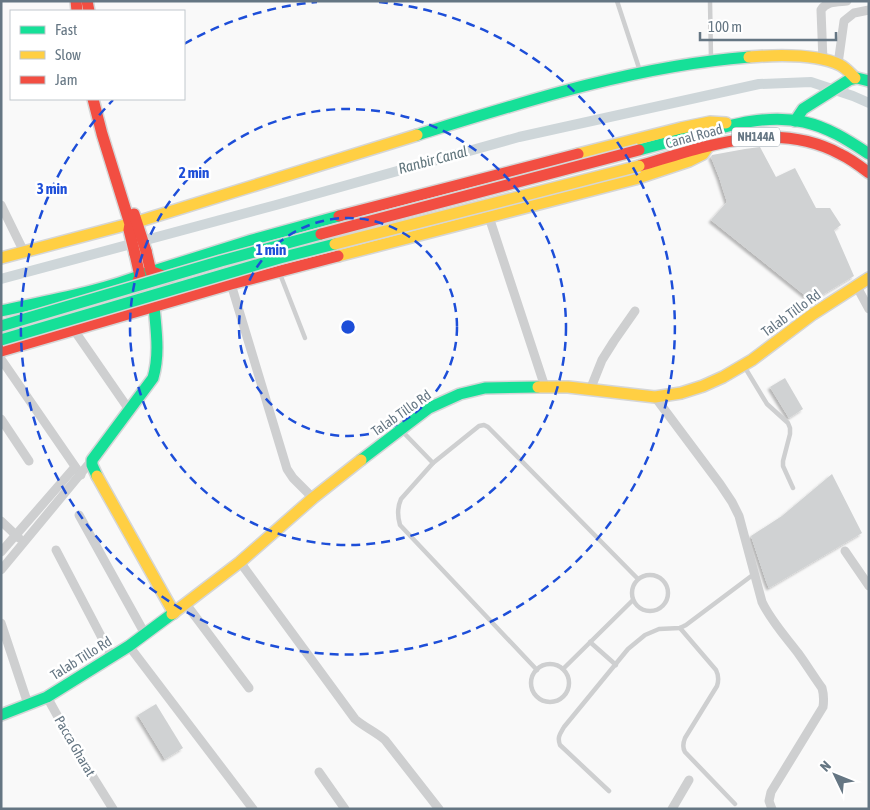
<svg xmlns="http://www.w3.org/2000/svg" width="870" height="810" font-family="'Asap Condensed',sans-serif">
	<defs>
		<filter id="shadow"><feDropShadow dx="-2.5" dy="2.5" stdDeviation="1" flood-color="#0004"/></filter>
	</defs>
	<rect width="100%" height="100%" fill="#f9f9f9"/>
	<g fill="none" stroke-linecap="round" stroke-linejoin="round">
		<polyline stroke="#ced6d9" stroke-width="10" points="1,279 276,205 519,137 759,84 811,82 853,96 869,103"/>
	</g>
	<g fill="#d0d2d3" filter="url(#shadow)">
		<polygon points="760,147 776,177 795,168 816,208 830,208 841,225 834,230 854,276 812,301 711,220 727,202 719,177 711,157 712,155 745,149"/>
		<polygon points="785,378 803,409 789,418 770,387"/>
		<polygon points="832,474 862,533 769,588 766,581 751,536 782,516"/>
		<polygon points="156,704 183,748 165,759 138,715"/>
	</g>
	<g fill="none" stroke-linecap="round" stroke-linejoin="round">
		<defs>
			<g id="fast">
				<polyline points="795,121 803,109 849,80 857,78 869,81"/>
				<path d="M417,135C526,101 635,66 749,57"/>
				<path d="M639,150C657,145 676,140 695,135C730,125 767,114 804,122C828,127 849,141 869,154"/>
				<path d="M1,311C49,300 99,292 144,274L252,240L339,216"/>
				<polyline points="361,460 429,408 460,394 485,388 538,387"/>
				<path d="M97,476L92,465V460L153,378C160,354 156,330 154,306"/>
				<polyline points="1,715 47,697 129,646 172,614"/>
			</g>
			<g id="slow">
				<path d="M749,57C775,55 816,53 840,65C846,68 850,73 855,78"/>
				<polyline points="578,154 681,128 710,122 726,123"/>
				<polyline points="338,256 635,179 689,161 703,154 708,147"/>
				<polyline points="1,258 140,221 417,135"/>
				<polyline points="538,387 568,387 655,397 681,393 703,386 723,377 752,360 813,314 869,278"/>
				<polyline points="97,476 174,613"/>
				<polyline points="172,614 240,562 313,498 361,460"/>
			</g>
			<g id="jam">
				<polyline points="76,1 77,11"/>
				<polyline points="87,1 89,11"/>
				<polyline points="93,99 102,134 130,224 129,230 135,254"/>
				<path d="M639,166C704,147 775,119 840,154C851,159 860,166 869,173"/>
				<polyline points="134,214 146,251"/>
				<polyline points="339,216 578,154"/>
				<path d="M146,251L151,272C171,276 174,290 160,304"/>
				<polyline points="135,254 140,276 135,288 138,297"/>
				<polyline points="1,351 231,284 338,256"/>
			</g>
		</defs>
		<use href="#fast" stroke="#d5d6d7" stroke-width="14"/>
		<use href="#slow" stroke="#d5d6d7" stroke-width="14"/>
		<use href="#jam" stroke="#d5d6d7" stroke-width="14"/>
		<g stroke="#cecfd0" stroke-width="4.5">
			<polyline points="617,1 640,71"/>
			<polyline points="710,1 711,59"/>
			<polyline points="280,274 305,338"/>
			<polyline points="744,366 767,404 788,423 790,428 790,434 783,461 783,466 793,488"/>
			<path d="M401,430L433,463L401,499C397,508 397,515 400,525L537,670"/>
			<polyline points="433,463 479,426 484,425 488,427 638,579"/>
			<circle cx="650" cy="593" r="18"/>
			<path d="M680,628L716,670C719,676 719,680 717,686L685,738C683,743 682,747 685,752L735,804"/>
			<polyline points="590,642 616,665"/>
			<circle cx="550" cy="683" r="19"/>
			<polyline points="563,669 633,600"/>
			<path d="M609,791L560,745C557,737 560,734 564,727L628,649L645,635L659,629L680,628L686,625L754,574"/>
		</g>
		<g stroke="#cecfd0" stroke-width="9">
			<path d="M823,61L821,10C826,1 837,2 847,1"/>
			<polyline points="838,64 844,21 854,13 869,10"/>
			<polyline points="1,205 24,252"/>
			<polyline points="489,217 545,387"/>
			<polyline points="231,284 287,469 293,478 313,498"/>
			<polyline points="856,285 869,309"/>
			<polyline points="74,330 130,411"/>
			<polyline points="1,359 81,475"/>
			<polyline points="590,390 602,360 614,341 635,311"/>
			<path d="M655,397L720,484L732,502L739,516L762,602C771,621 785,636 798,653C806,664 814,677 822,688C824,695 824,700 823,707L771,792L769,801L772,809"/>
			<polyline points="1,419 29,461"/>
			<polyline points="79,515 145,634"/>
			<polyline points="1,521 19,538"/>
			<polyline points="56,550 112,657"/>
			<polyline points="845,551 869,586"/>
			<polyline points="1,552 75,467"/>
			<path d="M240,562L355,719C364,727 376,732 385,740L439,809"/>
			<polyline points="1,570 92,460"/>
			<polyline points="186,604 249,688"/>
			<polyline points="1,623 28,704"/>
			<polyline points="129,646 253,809"/>
			<polyline points="47,697 78,753 113,809"/>
			<polyline points="319,772 345,809"/>
			<polyline points="672,809 689,780"/>
		</g>
		<use href="#fast" stroke="#16e098" stroke-width="11"/>
		<use href="#slow" stroke="#ffcf43" stroke-width="11"/>
		<use href="#jam" stroke="#f24e42" stroke-width="11"/>
		<defs>
			<g id="fast-bridge">
				<polyline points="1,326 221,261 321,234"/>
				<polyline points="1,340 280,258 335,244"/>
			</g>
			<polyline id="slow-bridge" points="335,244 639,166"/>
			<polyline id="jam-bridge" points="321,234 639,150"/>
		</defs>
		<use href="#fast-bridge" stroke="#d5d6d6" stroke-width="14" stroke-linecap="butt"/>
		<use href="#slow-bridge" stroke="#d5d6d6" stroke-width="14" stroke-linecap="butt"/>
		<use href="#jam-bridge" stroke="#d5d6d6" stroke-width="14" stroke-linecap="butt"/>
		<use href="#fast-bridge" stroke="#16e098" stroke-width="11"/>
		<use href="#slow-bridge" stroke="#ffcf43" stroke-width="11"/>
		<use href="#jam-bridge" stroke="#f24e42" stroke-width="11"/>
	</g>
	<g fill="none" stroke="#1d4ed8" stroke-width="2.5" stroke-dasharray="9 6">
		<circle cx="348" cy="327" r="109"/>
		<circle cx="348" cy="327" r="218"/>
		<path d="M184 44A327 327 0 0 1 317 2M379 2A327 327 0 1 1 113 100"/>
	</g>
	<g text-anchor="middle" stroke-width="5" stroke-linejoin="round" paint-order="stroke">
		<rect fill="#fff" stroke="#939fa8" stroke-width="1" x="732" y="127.5" width="48" height="19" rx="4"/>
		<g font-size="12" font-weight="bold" fill="#657683">
			<text x="756" y="141">NH144A</text>
		</g>
		<g font-size="14" fill="#657683" stroke="#fff">
			<text transform="translate(694 136) rotate(-15)" y="5">Canal Road</text>
			<text transform="translate(791 313) rotate(-36)" y="5">Talab Tillo Rd</text>
			<text transform="translate(401 413) rotate(-35)" y="5">Talab Tillo Rd</text>
			<text transform="translate(81 658) rotate(-32)" y="5">Talab Tillo Rd</text>
			<text transform="translate(75 746) rotate(60)" y="5">Pacca Gharat</text>
		</g>
		<g font-size="15" font-style="italic" fill="#60757c" stroke="#fff">
			<text transform="translate(433 160) rotate(-15)" y="5">Ranbir Canal</text>
		</g>
	</g>
	<circle cx="348" cy="327" r="8" fill="#1d4ed8" stroke="#fff" stroke-width="2.5"/>
	<g font-size="15" text-anchor="middle" font-weight="bold" fill="#1d4ed8" stroke="#fff" stroke-width="5" stroke-linejoin="round" paint-order="stroke">
		<text x="194" y="178">2 min</text>
		<text x="52" y="194">3 min</text>
		<text x="271" y="255">1 min</text>
	</g>
	<rect width="870" height="810" fill="none" stroke="#657683" stroke-width="5"/>
	<rect x="10" y="10" width="175" height="90" fill="#ffffff" stroke="#c1c8cd"/>
	<rect x="20" y="26" width="25" height="8" fill="#16e098" stroke="#c1c8cd"/>
	<text x="55" y="35" font-size="15" fill="#657683">Fast</text>
	<rect x="20" y="51" width="25" height="8" fill="#ffcf43" stroke="#c1c8cd"/>
	<text x="55" y="60" font-size="15" fill="#657683">Slow</text>
	<rect x="20" y="76" width="25" height="8" fill="#f24e42" stroke="#c1c8cd"/>
	<text x="55" y="85" font-size="15" fill="#657683">Jam</text>
	<g transform="translate(835 775) rotate(313)" stroke="#ffffff" stroke-width="4" paint-order="stroke">
	<path d="M0-4L9 19L0 12L-9 19Z" fill="#657683"/>
	<text y="-8" font-size="14" font-weight="bold" text-anchor="middle" fill="#657683">N</text>
	</g>
	<path d="M700 32v8h136v-8" fill="none" stroke="#657683" stroke-width="2.5"/>
	<text x="708" y="32" font-size="15" fill="#657683" stroke="#ffffff" stroke-width="4" paint-order="stroke">100 m</text>
</svg>
